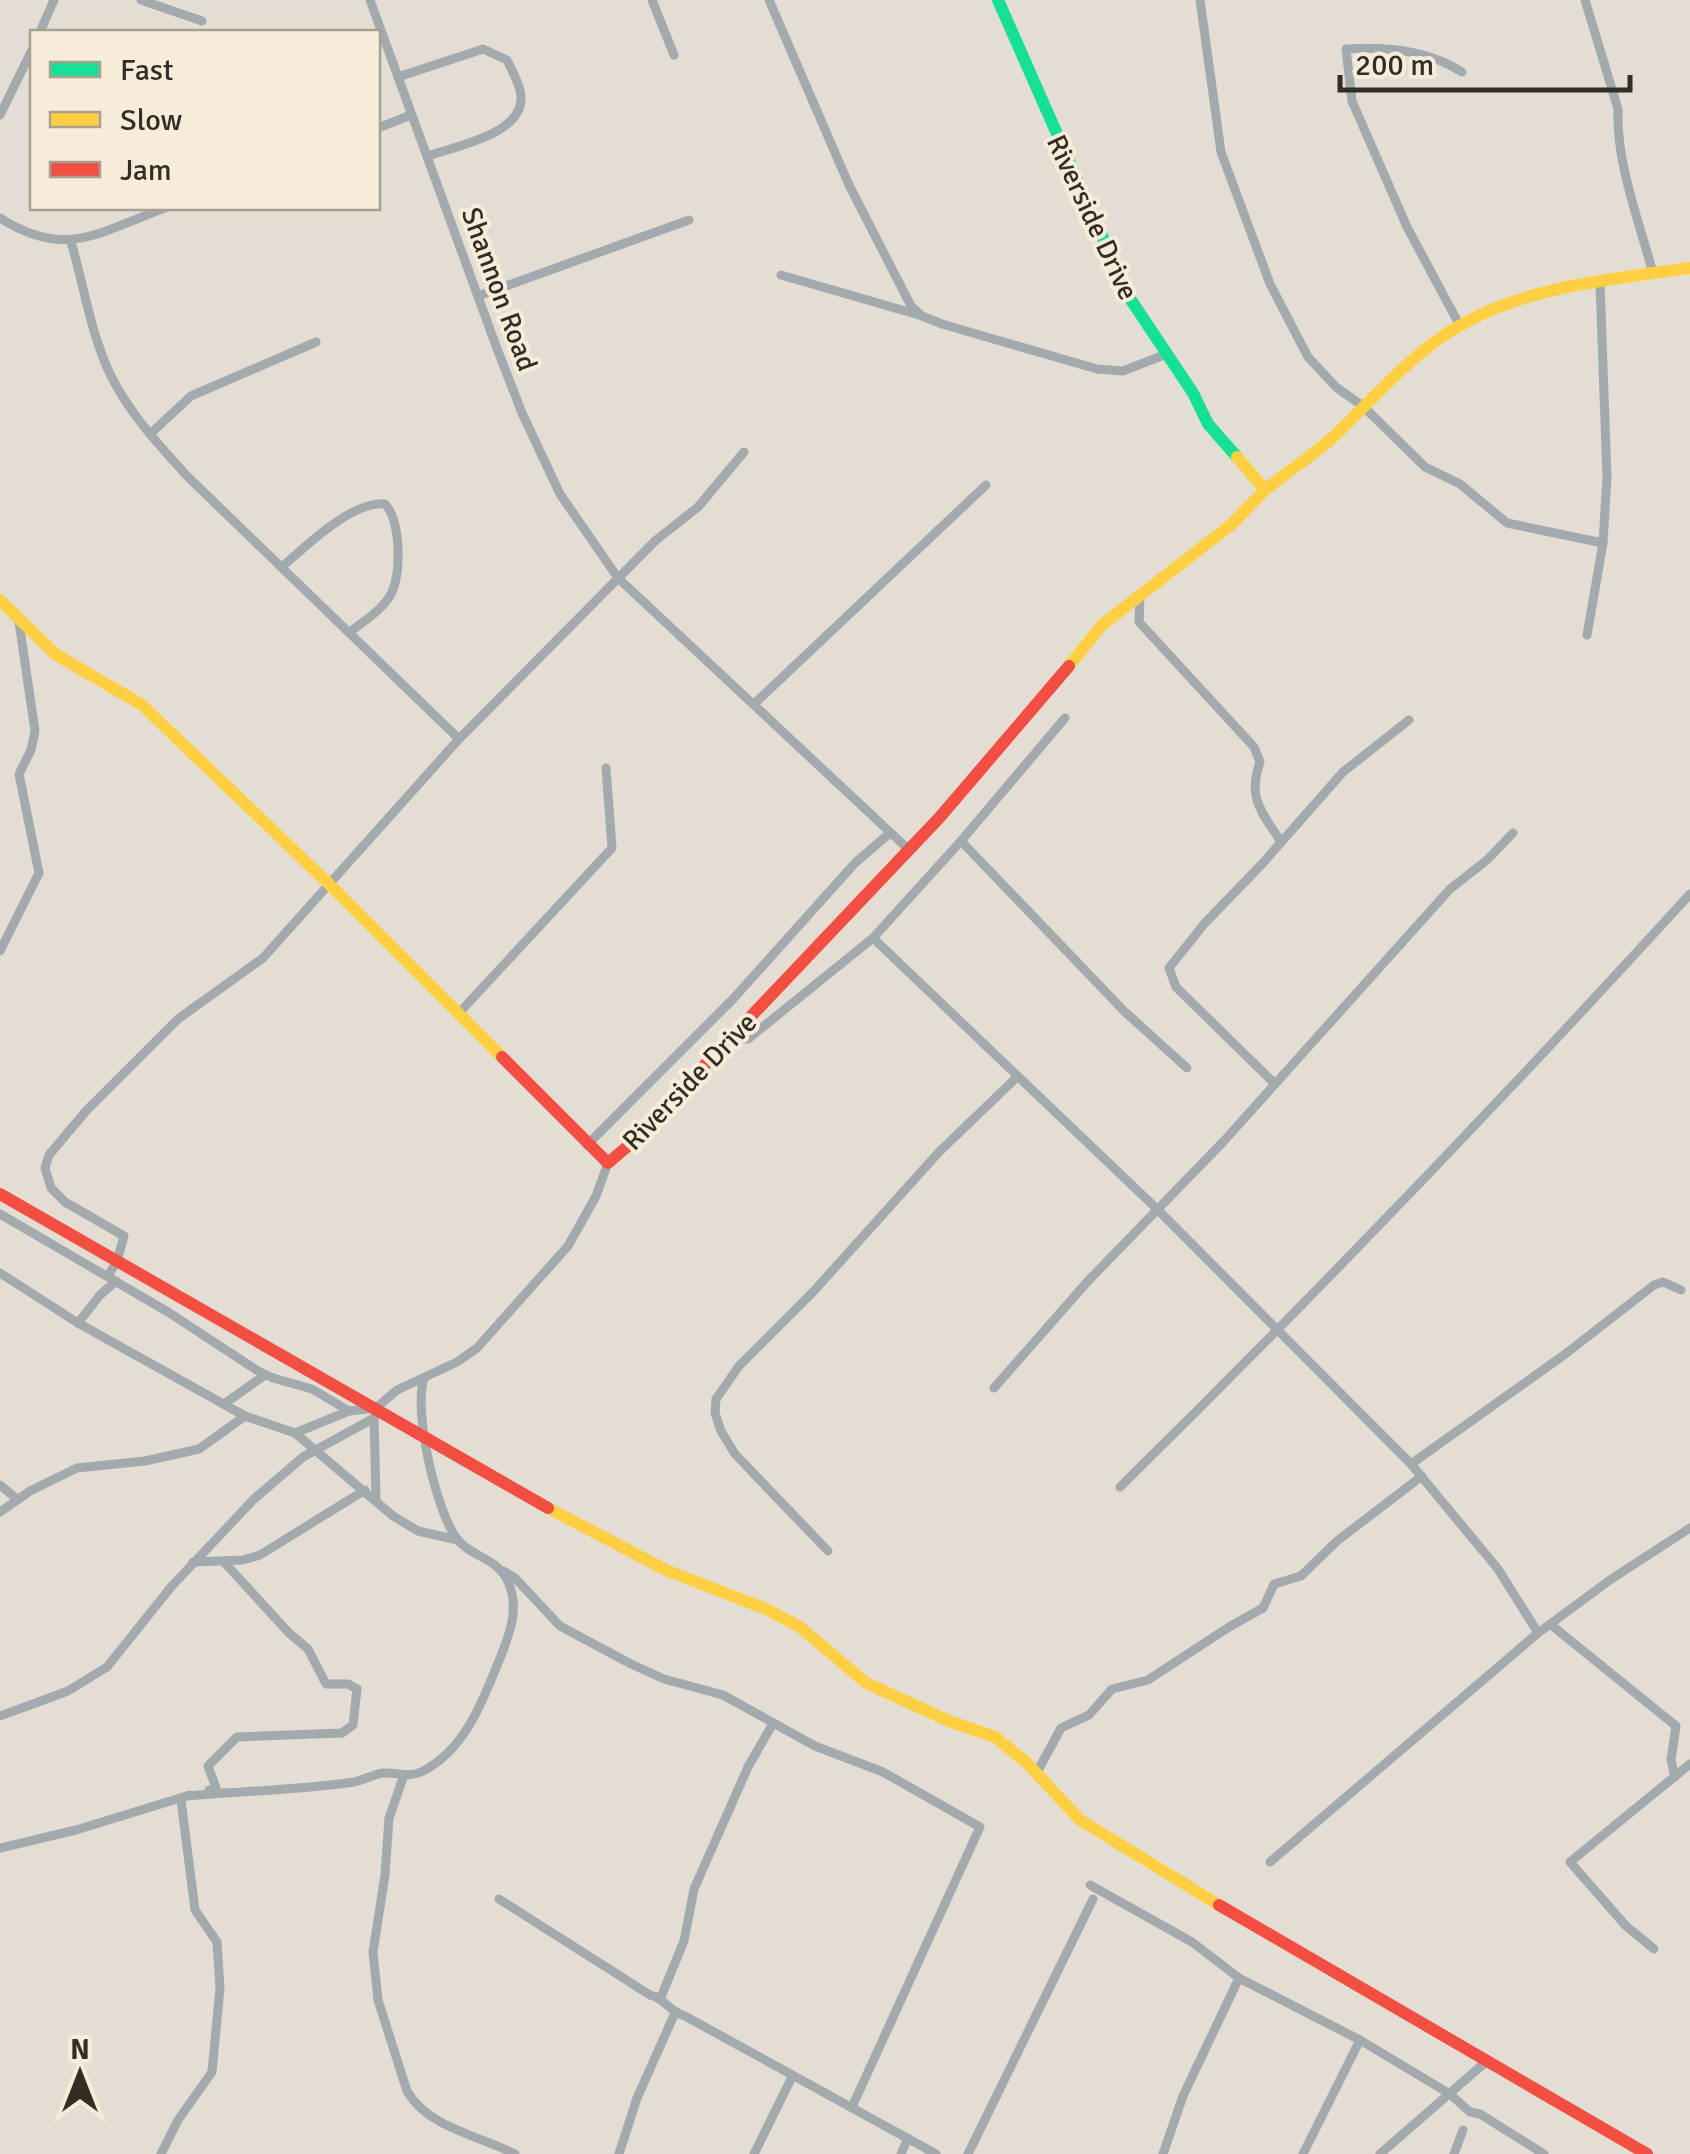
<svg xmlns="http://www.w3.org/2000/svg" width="1690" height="2154" font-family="Signika,sans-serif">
	<rect width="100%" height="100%" fill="#e3ddd3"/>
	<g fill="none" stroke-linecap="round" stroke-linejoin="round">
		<g stroke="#a2aaad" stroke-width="9">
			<polyline points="141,0 202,21"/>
			<polyline points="370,0 496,346 522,413 560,494 618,578 907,848"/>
			<polyline points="652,0 674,55"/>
			<polyline points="769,0 849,185 911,306 922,316 942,324 1097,369 1123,371 1164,355"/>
			<polyline points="1200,0 1221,152 1270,284 1308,357 1337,388 1363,406 1425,467 1460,484 1507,523 1603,543"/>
			<path d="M1585,0L1618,109C1616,163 1639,221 1653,273"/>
			<polyline points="40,32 54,0"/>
			<path d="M398,77L483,49L507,60C512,71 520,84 521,96C524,134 456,146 428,156"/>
			<polyline points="0,115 32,50"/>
			<polyline points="378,128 411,115"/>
			<path d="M0,218C66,260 99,232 165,208"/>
			<path d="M71,242C84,286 91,335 111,376C130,414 158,444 186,475L459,739"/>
			<polyline points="781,275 919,315"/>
			<polyline points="478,296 689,220"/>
			<path d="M1460,326L1407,227L1352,101L1346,49C1386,46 1428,50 1462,72"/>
			<polyline points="150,434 191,396 316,342"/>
			<path d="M283,566C307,545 352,501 385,504C401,521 401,571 392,592C385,608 364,621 350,632"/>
			<path d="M1140,595L1139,622L1254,747L1260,762C1247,799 1262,812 1281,842"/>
			<polyline points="1587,635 1603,543 1607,477 1600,283"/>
			<polyline points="754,704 986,485"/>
			<polyline points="961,841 1124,1011 1187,1068"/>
			<polyline points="873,938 1158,1210 1411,1464 1498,1569 1538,1633"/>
			<polyline points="0,951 39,873 19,774 31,750 35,731 19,622"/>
			<polyline points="459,1013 612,848 606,768"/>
			<polyline points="729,1040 748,1039 873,938 961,841 1065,718"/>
			<polyline points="1275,1084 1176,987 1169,968 1204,924 1262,864 1343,772 1409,720"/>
			<polyline points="587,1145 733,999 855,863 890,833"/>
			<polyline points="0,1214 168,1312 258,1371 273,1378 312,1389 349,1411"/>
			<polyline points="0,1273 78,1323"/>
			<polyline points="108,1276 117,1261 124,1236 65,1202 51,1188 45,1168 49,1155 86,1111 178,1019 263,958 459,739 655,541 698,507 744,452"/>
			<polyline points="116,1281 100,1295 78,1323 245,1416 295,1433 393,1516 418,1531 458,1540"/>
			<polyline points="994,1388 1088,1281 1223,1142 1450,889 1487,860 1513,833"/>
			<polyline points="224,1404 265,1375"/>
			<polyline points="374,1417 376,1499"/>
			<polyline points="295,1433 349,1411 376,1408 397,1390 457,1362 477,1348 568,1246 596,1196 608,1163"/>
			<polyline points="1411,1464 1564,1355 1654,1285 1663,1282 1681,1290"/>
			<polyline points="0,1485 17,1499"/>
			<path d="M1120,1487C1316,1294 1505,1097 1690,894"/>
			<polyline points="0,1512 30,1491 77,1468 145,1461 199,1449 245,1416"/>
			<polyline points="828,1551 735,1454 721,1431 715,1413 716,1399 739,1366 813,1292 939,1152 1016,1078"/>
			<polyline points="193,1562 243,1560 260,1555 365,1490"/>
			<polyline points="503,1571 515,1578 560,1626 631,1664 664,1679 723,1695 815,1746 883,1772 980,1827 852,2107"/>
			<polyline points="1550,1624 1676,1726 1671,1760 1675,1777"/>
			<polyline points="0,1716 68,1691 107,1667 171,1587 254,1499 303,1457 374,1418"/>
			<polyline points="1036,1774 1061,1728 1089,1715 1112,1689 1148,1680 1229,1627 1263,1608 1274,1584 1301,1576 1337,1541 1422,1476"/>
			<path d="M404,1775L389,1818L385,1875L373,1952L378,2000L407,2091C427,2127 480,2136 515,2154"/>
			<polyline points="209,1790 216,1788 208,1766 237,1737 342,1733 353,1725 357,1689 348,1684 326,1684 308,1649 289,1633 224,1562"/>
			<path d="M187,1796C242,1791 300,1790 354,1782C364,1780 374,1774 383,1773C396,1772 408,1778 421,1772C464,1751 482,1703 498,1663C510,1634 522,1604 505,1576C494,1558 469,1555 457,1539C436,1511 413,1411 424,1378"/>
			<polyline points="0,1848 76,1830 190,1795"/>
			<polyline points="1270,1862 1538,1633 1610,1580 1690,1528"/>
			<polyline points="1090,1885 1192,1942 1239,1978 1360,2040 1450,2094 1470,2112 1480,2114 1544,2154"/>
			<path d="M499,1899L650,1995C665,1998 669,2012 685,2016L936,2154"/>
			<polyline points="1654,1949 1626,1926 1570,1862 1690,1764"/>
			<polyline points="661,1997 684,1941 694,1889 748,1767 772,1725"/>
			<polyline points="161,2154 178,2120 212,2072 220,1988 217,1942 195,1910 181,1800"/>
			<polyline points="619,2154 637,2098 675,2013"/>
			<polyline points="754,2154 792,2077"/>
			<polyline points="901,2154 908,2138"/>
			<polyline points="968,2154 1093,1899"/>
			<polyline points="1163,2154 1183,2096 1239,1978"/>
			<polyline points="1303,2154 1360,2040"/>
			<polyline points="1380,2154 1488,2060"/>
			<polyline points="1454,2154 1463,2130"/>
		</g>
		<polyline stroke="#16e098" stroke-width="12" points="998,0 1129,297 1193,393 1208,424 1237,457"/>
		<g stroke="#ffcf43" stroke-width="12">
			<path d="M1237,457L1265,490C1287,472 1311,457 1332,438C1373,400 1410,354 1459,326C1527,286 1614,279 1690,268"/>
			<polyline points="0,600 55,654 142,705 329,884 502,1057"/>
			<polyline points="1069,666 1102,625 1232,524 1265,490"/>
			<polyline points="548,1508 668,1571 766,1609 800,1627 866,1683 949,1721 995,1737 1027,1763 1080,1820 1219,1905"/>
		</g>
		<g stroke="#f24e42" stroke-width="12">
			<polyline points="502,1057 608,1163 628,1146 940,817 1069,666"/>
			<polyline points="0,1194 548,1508"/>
			<polyline points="1219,1905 1647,2154"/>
		</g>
	</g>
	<g text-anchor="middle" stroke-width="8" stroke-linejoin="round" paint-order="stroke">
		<g font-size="28" fill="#322e26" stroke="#f7ecd9">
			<text transform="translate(1093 217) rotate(65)" y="10">Riverside Drive</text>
			<text transform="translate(500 289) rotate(70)" y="10">Shannon Road</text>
			<text transform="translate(689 1081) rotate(-46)" y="10">Riverside Drive</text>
		</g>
	</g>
	<rect x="30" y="30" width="350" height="180" fill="#f7ecd9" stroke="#a8a091" stroke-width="2.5"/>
	<rect x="50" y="62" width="50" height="15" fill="#16e098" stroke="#a8a091" stroke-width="2.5"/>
	<text x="120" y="80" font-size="30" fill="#322e26">Fast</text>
	<rect x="50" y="112" width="50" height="15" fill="#ffcf43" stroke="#a8a091" stroke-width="2.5"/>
	<text x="120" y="130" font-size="30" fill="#322e26">Slow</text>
	<rect x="50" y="162" width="50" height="15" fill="#f24e42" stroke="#a8a091" stroke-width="2.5"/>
	<text x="120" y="180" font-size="30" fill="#322e26">Jam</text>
	<g transform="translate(80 2074)" stroke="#f7ecd9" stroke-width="8" paint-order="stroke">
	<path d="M0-8L18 38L0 25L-18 38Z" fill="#322e26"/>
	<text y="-15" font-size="28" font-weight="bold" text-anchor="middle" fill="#322e26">N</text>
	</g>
	<path d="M1340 75v15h290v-15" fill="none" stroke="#322e26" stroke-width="5"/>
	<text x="1355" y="75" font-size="30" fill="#322e26" stroke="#f7ecd9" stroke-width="8" paint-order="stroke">200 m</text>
</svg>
